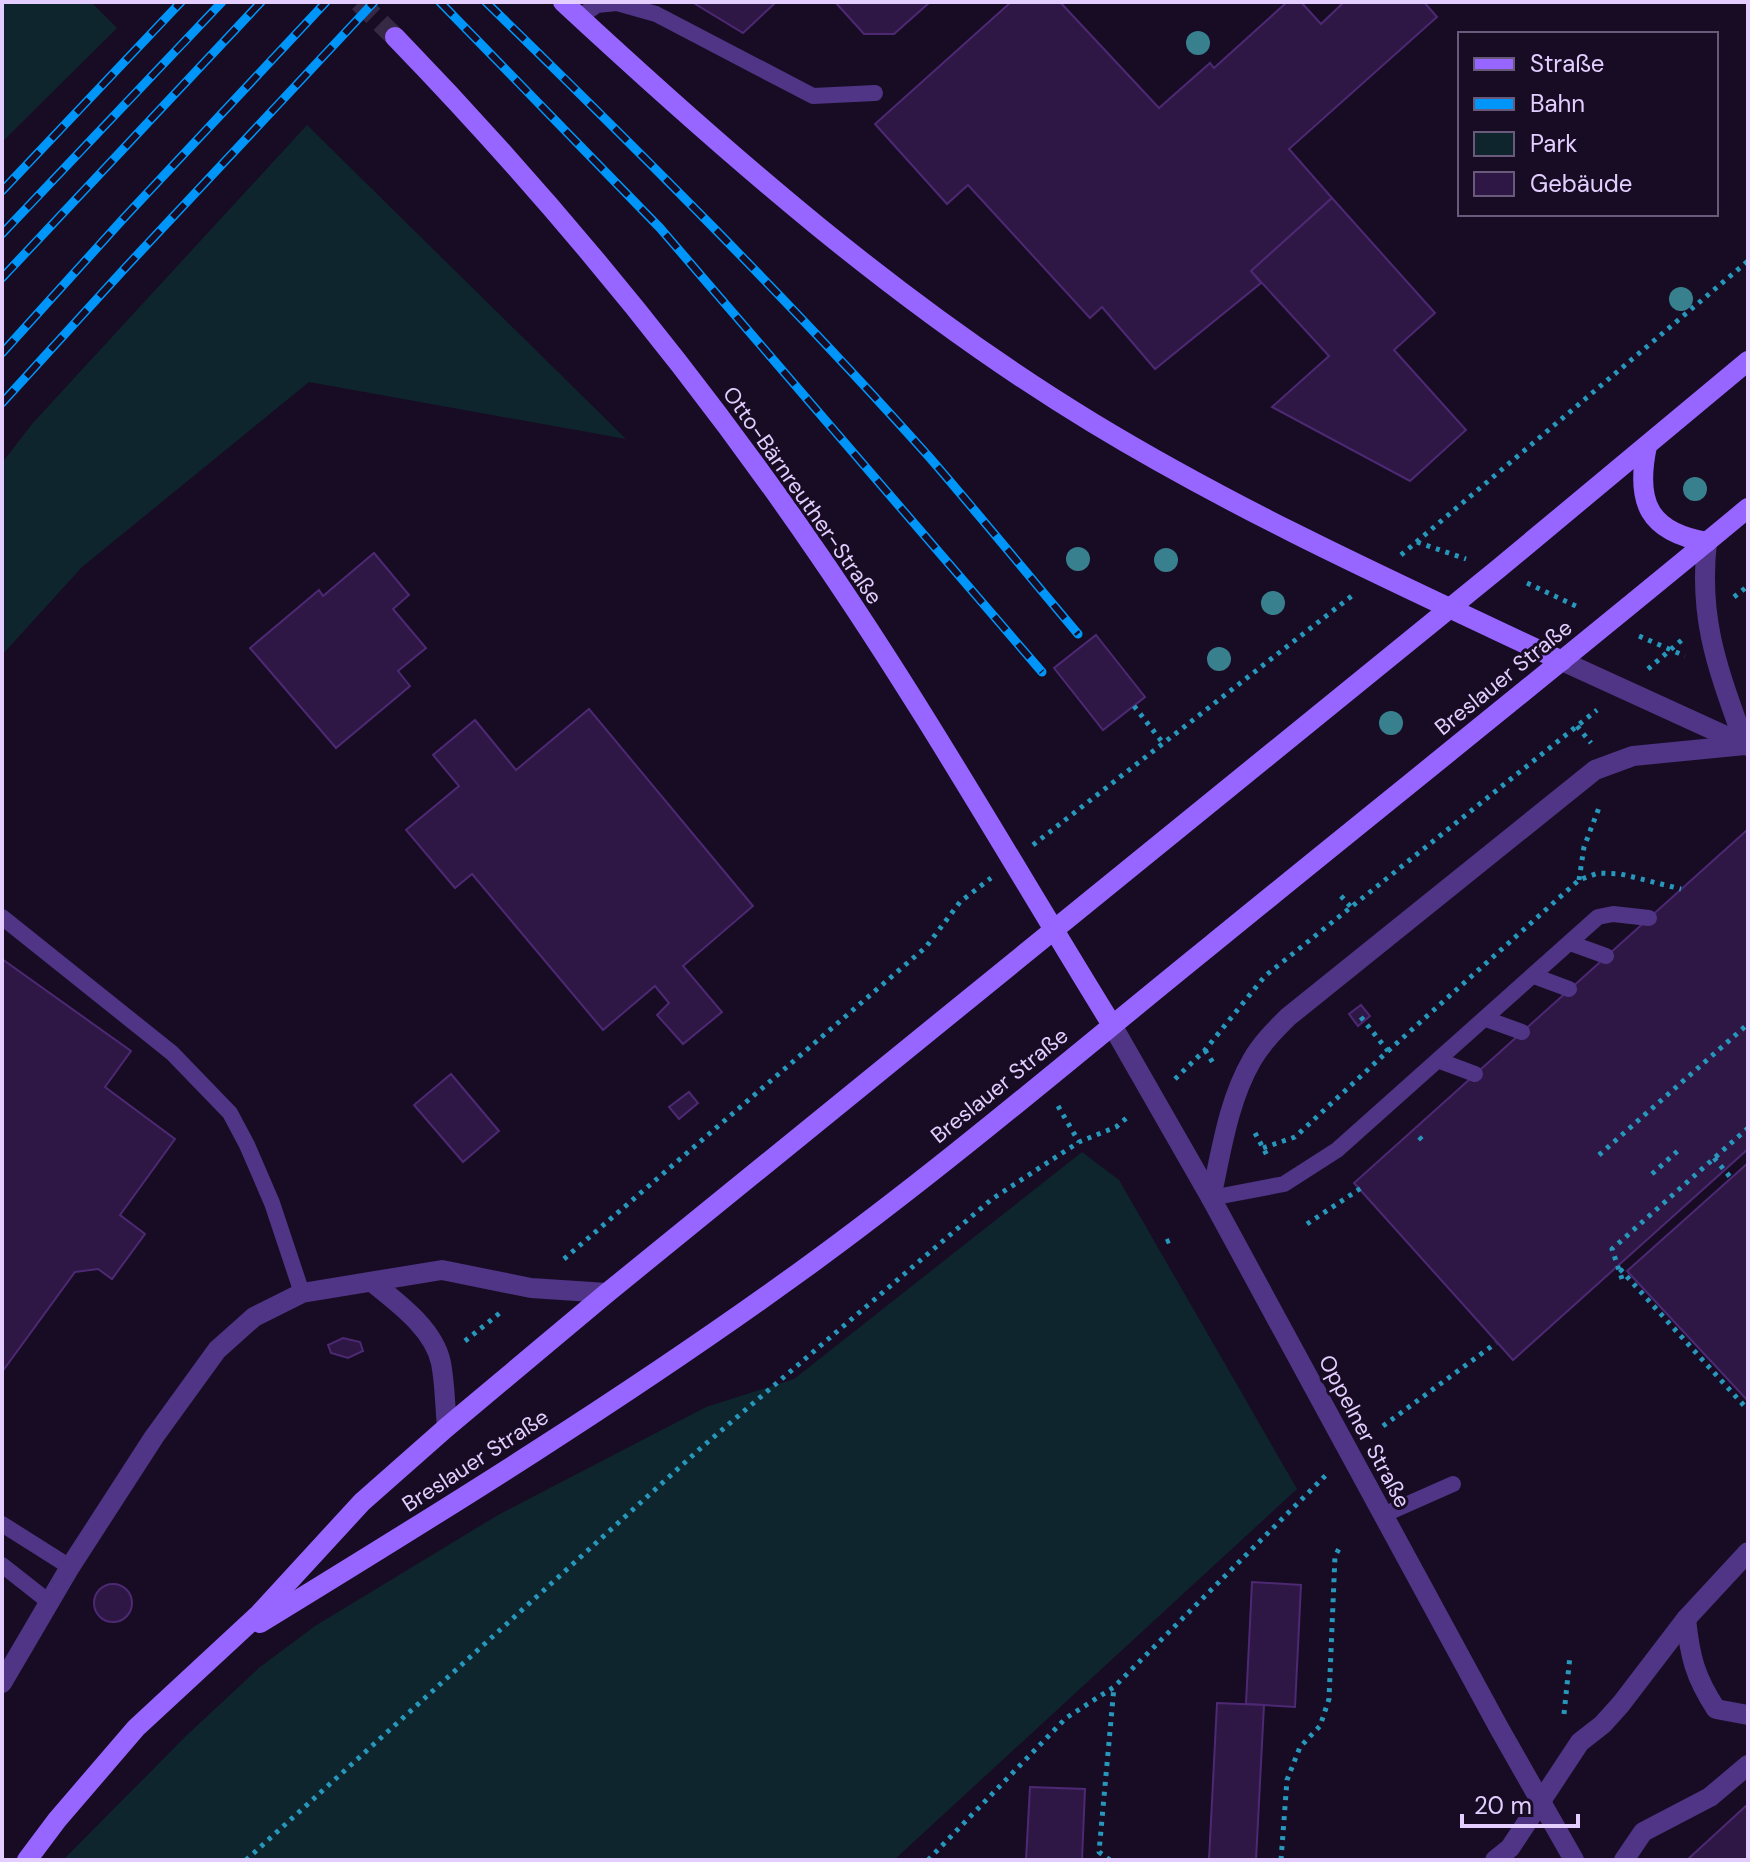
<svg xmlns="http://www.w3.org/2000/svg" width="1750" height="1862" font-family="'DM Sans',sans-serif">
	<rect width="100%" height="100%" fill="#170c23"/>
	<g fill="#0f252d">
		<polygon points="2,2 91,2 117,28 2,142"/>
		<polygon points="307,125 626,439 309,382 82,567 2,655 2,463 32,424"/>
		<polygon points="1082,1152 1119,1180 1297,1489 894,1860 63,1860 187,1735 260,1667 315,1626 498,1515 706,1407 794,1379"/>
	</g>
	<g fill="#2e1745" stroke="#4d2873" stroke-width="2">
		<polygon points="692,2 773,2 774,4 743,33"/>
		<polygon points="835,2 930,2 894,34 864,34"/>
		<polygon points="1011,2 1060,2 1159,108 1210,63 1214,68 1287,2 1301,2 1321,24 1344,2 1424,2 1437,17 1289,149 1332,198 1251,271 1261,283 1155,369 1102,307 1090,318 968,185 947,204 875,124"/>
		<polygon points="1332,198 1435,313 1394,350 1466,430 1410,481 1272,407 1329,356 1251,271"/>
		<polygon points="374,553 409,595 393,609 426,648 398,671 410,686 336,748 250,648 319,590 323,596"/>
		<polygon points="1096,635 1145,697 1103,730 1054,668"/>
		<polygon points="589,709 753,906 683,966 722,1012 683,1044 657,1015 669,1003 655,986 603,1030 472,874 455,888 406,830 459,786 433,755 475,720 516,770"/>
		<polygon points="1746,831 1748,834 1748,1149 1513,1360 1354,1183"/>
		<polygon points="2,959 131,1051 105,1087 175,1139 120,1215 145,1234 112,1279 98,1269 75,1272 2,1372"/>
		<polygon points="1361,1005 1370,1016 1358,1026 1349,1014"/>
		<polygon points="451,1074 499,1131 463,1162 414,1105"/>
		<polygon points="689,1092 698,1103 679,1119 669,1107"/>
		<polygon points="1748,1163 1748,1401 1627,1271"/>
		<polygon points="343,1338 360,1342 363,1351 348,1358 331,1353 328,1345"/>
		<polygon points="1252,1582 1301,1585 1295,1707 1246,1704"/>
		<circle cx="113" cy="1603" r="19"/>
		<polygon points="1217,1703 1264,1705 1256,1860 1209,1860"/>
		<polygon points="1030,1787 1085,1789 1082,1860 1026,1860"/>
		<polygon points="1748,1804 1748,1860 1687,1860"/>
	</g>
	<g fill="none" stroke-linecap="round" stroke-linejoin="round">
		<polyline stroke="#362944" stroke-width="20" stroke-dasharray="20 10" stroke-linecap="butt" points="359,2 395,37"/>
		<g stroke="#2797bb" stroke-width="5" stroke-dasharray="4 6" stroke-linecap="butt">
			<polyline points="1417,542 1466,559"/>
			<polyline points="1401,555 1748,261"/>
			<polyline points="1527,583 1580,608"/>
			<polyline points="1734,597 1748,586"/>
			<polyline points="1639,636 1685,656"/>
			<polyline points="1648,669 1683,639"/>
			<polyline points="1134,706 1163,743"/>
			<polyline points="1577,726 1591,743"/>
			<polyline points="1033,845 1353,595"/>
			<polyline points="1579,880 1584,847 1600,805"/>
			<polyline points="1341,896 1351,907"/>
			<polyline points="1205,1050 1215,1066"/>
			<polyline points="1388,1051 1579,880 1598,873 1621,874 1681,889"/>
			<polyline points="1175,1079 1205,1050 1265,976 1597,710"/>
			<polyline points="1058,1106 1079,1142"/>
			<polyline points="1255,1133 1269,1159"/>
			<polyline points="1419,1137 1424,1142"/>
			<polyline points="1263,1148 1295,1137 1388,1051 1360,1016"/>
			<polyline points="1599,1155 1748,1024"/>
			<polyline points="1714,1158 1731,1178"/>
			<polyline points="1652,1174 1681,1148"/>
			<polyline points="1307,1224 1361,1188"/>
			<polyline points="1166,1242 1175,1238"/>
			<polyline points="564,1259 926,947 960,902 991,878"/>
			<polyline points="1620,1269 1748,1410"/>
			<polyline points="1622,1279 1612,1249 1748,1128"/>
			<polyline points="465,1341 501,1312"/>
			<polyline points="1383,1426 1496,1343"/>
			<polyline points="1564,1714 1570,1656"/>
			<polyline points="246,1860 702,1447 992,1199 1079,1142 1116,1127 1130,1115"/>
			<polyline points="928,1860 1066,1718 1114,1687 1329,1472"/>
			<polyline points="1110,1860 1099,1852 1114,1687"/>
			<polyline points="1281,1860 1287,1780 1300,1747 1320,1726 1329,1699 1335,1556 1341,1545"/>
		</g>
		<g stroke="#503485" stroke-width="16">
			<polyline points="579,17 597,5 617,3 656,14 813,96 875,93"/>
			<polyline points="2,917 172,1053 230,1113 247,1145 272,1203 302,1293"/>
			<polyline points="1570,943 1606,956"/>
			<polyline points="1534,976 1569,989"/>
			<polyline points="1486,1019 1522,1032"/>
			<polyline points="1440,1061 1475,1074"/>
			<polyline points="1211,1198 1284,1184 1337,1150 1598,917 1613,914 1649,918"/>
			<polyline points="1383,1515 1453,1484"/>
			<polyline points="2,1524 70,1567"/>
			<polyline points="2,1565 49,1602"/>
		</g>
		<g stroke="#503485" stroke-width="20">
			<path d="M1211,1198C1221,1153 1228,1101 1252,1060C1261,1044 1275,1030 1288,1017L1595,770L1633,756L1745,745"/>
			<path d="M372,1282C398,1303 434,1329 441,1363C445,1384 445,1406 447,1427"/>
			<path d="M1686,1619C1690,1657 1695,1677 1716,1709L1748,1715"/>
			<polyline points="2,1683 70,1567 154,1437 217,1350 254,1317 302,1293 442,1270 531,1288 607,1293"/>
			<polyline points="1495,1860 1510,1848 1580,1742 1603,1724 1621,1704 1686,1619 1748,1552"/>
			<polyline points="1624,1860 1643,1832 1710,1797 1748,1765"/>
		</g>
		<g stroke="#503485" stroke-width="20">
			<path d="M1707,542C1698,622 1719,671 1745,745"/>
			<polyline points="1562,661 1748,746"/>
			<polyline points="1112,1025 1211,1198 1499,1728 1574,1860"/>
		</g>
		<g stroke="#9765ff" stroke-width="20">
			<path d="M563,2C728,155 900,306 1093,423C1243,514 1403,586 1562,661"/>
			<path d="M395,37C551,198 693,371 819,555C924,708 1015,868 1112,1025"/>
			<path d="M1647,446C1635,503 1649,532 1707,542"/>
			<path d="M260,1623C443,1511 627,1397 801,1271C942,1169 1076,1054 1211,945C1390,799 1571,655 1748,508"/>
			<polyline points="27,1860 57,1820 136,1728 259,1614 362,1502 447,1427 607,1293 1498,569 1748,361"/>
		</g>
		<defs>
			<g id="rail">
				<polyline points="440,2 660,228 1042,672"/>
				<path d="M486,2C638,150 789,300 930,458C980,516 1029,576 1078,634"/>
				<polyline points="2,191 181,2"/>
				<polyline points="2,234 222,2"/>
				<polyline points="2,278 261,2"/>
				<polyline points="2,353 123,219 326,2"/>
				<polyline points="2,403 126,267 374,2"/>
			</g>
		</defs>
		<use href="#rail" stroke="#0095f9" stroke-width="9"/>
		<use href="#rail" stroke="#170c23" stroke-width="6" stroke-dasharray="18" stroke-linecap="butt"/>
	</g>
	<g fill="#38808e">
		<circle cx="1198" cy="43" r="12"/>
		<circle cx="1681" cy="299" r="12"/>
		<circle cx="1695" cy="489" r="12"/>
		<circle cx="1078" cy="559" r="12"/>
		<circle cx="1166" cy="560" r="12"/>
		<circle cx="1273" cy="603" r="12"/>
		<circle cx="1219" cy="659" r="12"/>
		<circle cx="1391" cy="723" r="12"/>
	</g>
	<g text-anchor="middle" stroke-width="6" stroke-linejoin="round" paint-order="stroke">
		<g font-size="22" fill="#e3ceff" stroke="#170c23">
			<text transform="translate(803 495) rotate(55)" y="8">Otto-Bärnreuther-Straße</text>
			<text transform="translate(1503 677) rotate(-39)" y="8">Breslauer Straße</text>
			<text transform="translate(999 1085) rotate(-39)" y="8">Breslauer Straße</text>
			<text transform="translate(1365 1431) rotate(62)" y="8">Oppelner Straße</text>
			<text transform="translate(475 1460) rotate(-33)" y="8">Breslauer Straße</text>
		</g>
	</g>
	<rect width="1750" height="1862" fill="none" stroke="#e3ceff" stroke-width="8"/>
	<rect x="1458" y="32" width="260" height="184" fill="#170c23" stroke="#695a7b" stroke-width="2"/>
	<rect x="1474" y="58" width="40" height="12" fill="#9765ff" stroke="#695a7b" stroke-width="2"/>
	<text x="1530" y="72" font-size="24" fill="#e3ceff">Straße</text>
	<rect x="1474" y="98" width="40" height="12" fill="#0095f9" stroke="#695a7b" stroke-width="2"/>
	<text x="1530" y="112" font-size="24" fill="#e3ceff">Bahn</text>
	<rect x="1474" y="132" width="40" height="24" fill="#0f252d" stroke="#695a7b" stroke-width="2"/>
	<text x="1530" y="152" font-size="24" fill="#e3ceff">Park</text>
	<rect x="1474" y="172" width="40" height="24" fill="#2e1745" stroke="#695a7b" stroke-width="2"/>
	<text x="1530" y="192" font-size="24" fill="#e3ceff">Gebäude</text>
	<path d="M1462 1814v12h116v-12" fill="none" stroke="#e3ceff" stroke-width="4"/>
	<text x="1474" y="1814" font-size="24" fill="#e3ceff" stroke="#170c23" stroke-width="6" paint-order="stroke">20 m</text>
</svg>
